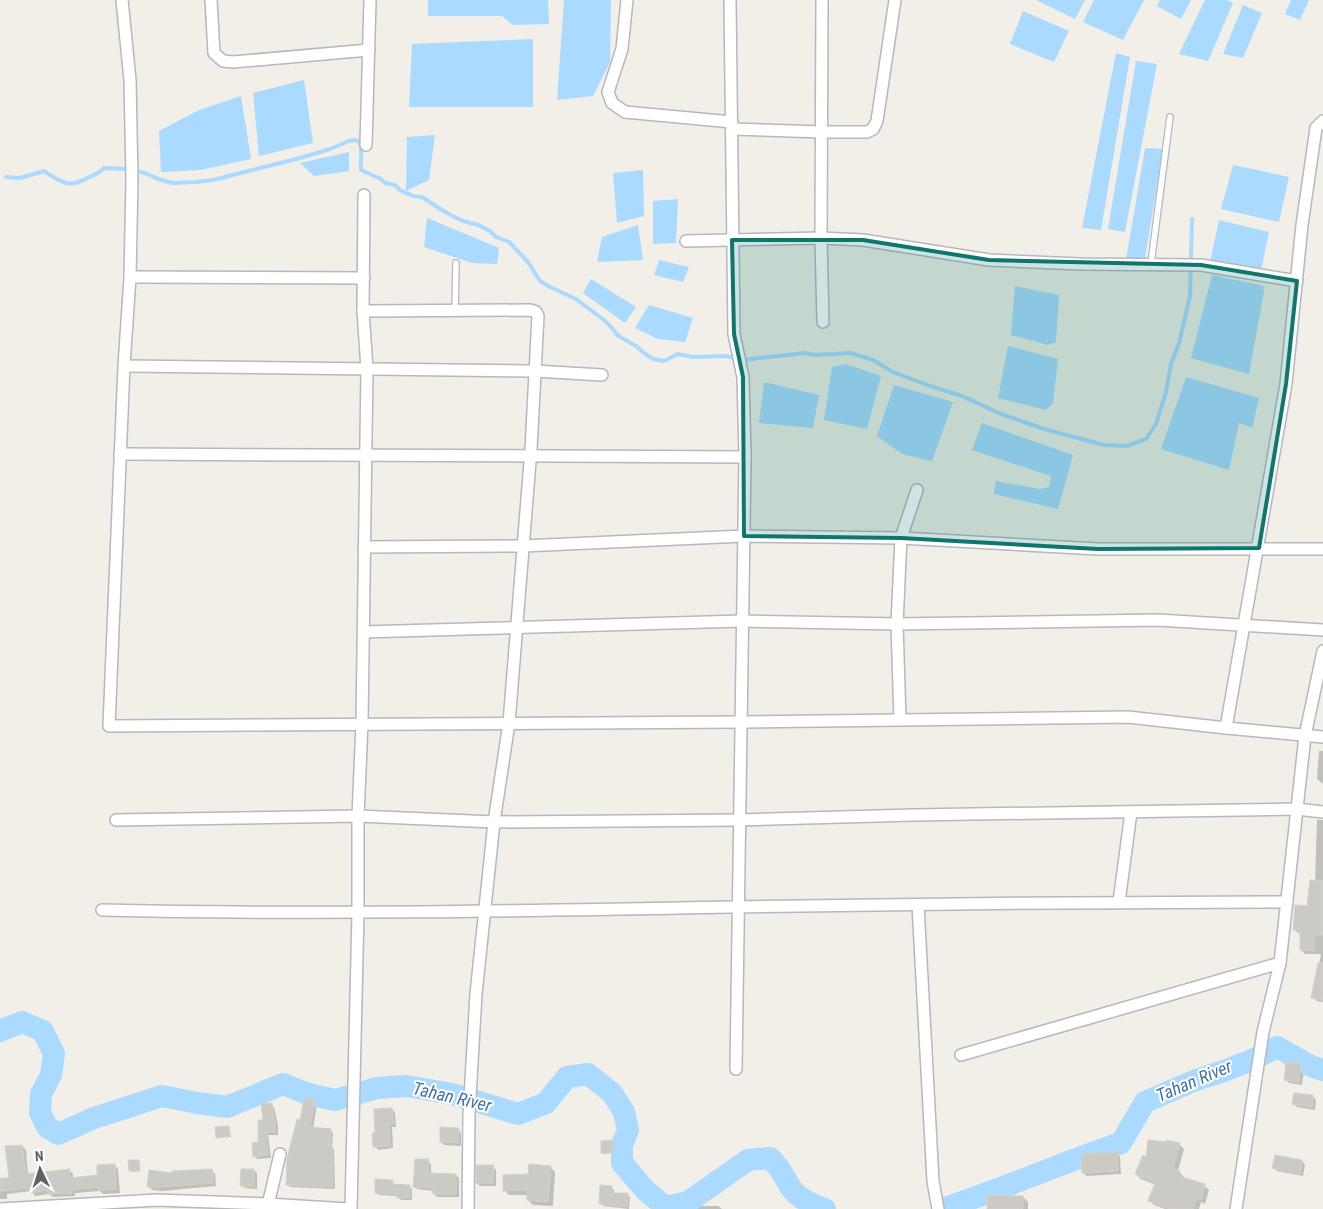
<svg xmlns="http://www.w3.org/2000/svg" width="1323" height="1209" font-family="'Roboto Condensed',sans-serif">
	<rect width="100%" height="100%" fill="#f1efe8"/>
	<g fill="#aadaff">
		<polygon points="428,0 548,0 549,24 513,25 502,16 428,16"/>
		<polygon points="564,0 611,0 610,62 593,96 557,100"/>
		<polygon points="1036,0 1085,0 1075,19"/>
		<polygon points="1094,0 1144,0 1123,40 1083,22"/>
		<polygon points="1160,0 1191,0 1181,19 1157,6"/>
		<polygon points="1205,0 1227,0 1233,3 1208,61 1179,54"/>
		<polygon points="1291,0 1309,0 1300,20 1285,14"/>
		<polygon points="1243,5 1262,13 1243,58 1223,54"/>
		<polygon points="1023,11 1069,31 1054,62 1010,44"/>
		<polygon points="533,39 533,107 409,107 412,44"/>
		<polygon points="1116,53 1130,57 1101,230 1082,228"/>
		<polygon points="1136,61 1157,64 1125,232 1108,229"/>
		<polygon points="304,80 313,143 259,156 253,93"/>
		<polygon points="241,96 251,159 200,170 161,172 159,131 199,110"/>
		<polygon points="435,135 429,180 406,191 407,137"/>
		<polygon points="1145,148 1163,149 1144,264 1126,260"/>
		<polygon points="349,152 349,171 314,176 300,163"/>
		<polygon points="1233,165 1289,177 1279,222 1221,209"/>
		<polygon points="643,170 644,216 617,223 613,173"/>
		<polygon points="678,199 676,243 653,244 653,201"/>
		<polygon points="427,218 499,248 497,264 472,263 424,247"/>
		<polygon points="1219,220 1269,232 1261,271 1210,262"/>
		<polygon points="638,225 643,260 597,262 602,237"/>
		<polygon points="659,260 689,267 683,282 654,275"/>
		<polygon points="1212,275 1265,286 1249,374 1191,358"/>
		<polygon points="591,279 636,307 625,323 583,293"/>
		<polygon points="1015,286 1059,295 1056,342 1048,345 1011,335"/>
		<polygon points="649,305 693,318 685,342 658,339 635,328"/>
		<polygon points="1008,346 1058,359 1053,403 1046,410 998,398"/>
		<polygon points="846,364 881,376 867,429 824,420 832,367"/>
		<polygon points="1186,377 1259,398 1252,428 1239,423 1229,470 1161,449"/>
		<polygon points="764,382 819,395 813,428 759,423"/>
		<polygon points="894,385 953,402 932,461 902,454 877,436"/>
		<polygon points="982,423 1073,455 1058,509 994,494 996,481 1040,489 1049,487 1051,476 972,450"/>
	</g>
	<g fill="#0003">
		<polygon points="1319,751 1323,751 1323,784 1317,779"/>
		<polygon points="1317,820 1323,820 1323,1002 1317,1001 1313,997 1321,954 1305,954 1301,950 1301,934 1298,933 1294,929 1308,907 1315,881"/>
		<polygon points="1300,1065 1304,1069 1302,1085 1289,1083 1285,1079"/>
		<polygon points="1313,1097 1316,1100 1315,1110 1297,1107 1294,1104"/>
		<polygon points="314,1101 317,1104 313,1129 330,1130 333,1133 332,1147 334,1149 335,1189 290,1187 287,1184 301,1121"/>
		<polygon points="271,1104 274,1107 278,1125 278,1135 268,1135 271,1158 257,1159 254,1156"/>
		<polygon points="392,1109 395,1113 396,1127 392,1127 393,1148 378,1150 375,1146 376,1134"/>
		<polygon points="228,1127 231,1137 218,1138 217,1137"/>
		<polygon points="458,1129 461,1133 461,1146 444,1145 441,1142"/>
		<polygon points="612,1141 614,1153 603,1154 602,1152"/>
		<polygon points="1167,1143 1179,1144 1184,1149 1178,1171 1184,1177 1183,1179 1205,1186 1209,1190 1205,1204 1201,1202 1199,1209 1165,1209 1154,1205 1150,1200 1156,1185 1141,1179 1136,1174 1147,1159"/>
		<polygon points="22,1146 26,1150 28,1175 69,1170 73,1174 73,1179 99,1176 114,1165 118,1169 120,1193 103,1194 100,1191 75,1193 75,1196 53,1197 49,1194 35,1196 31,1191 7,1194 7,1199 0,1199 0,1180 10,1179"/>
		<polygon points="1116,1153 1120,1157 1121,1174 1087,1176 1083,1173"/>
		<polygon points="139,1161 140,1171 131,1172 130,1170"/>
		<polygon points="428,1161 431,1164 431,1174 456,1175 459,1178 459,1197 437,1197 434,1194 434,1191 417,1189 414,1186"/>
		<polygon points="1302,1161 1305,1165 1303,1176 1277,1171 1274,1168"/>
		<polygon points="493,1167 496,1170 496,1186 480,1186 477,1183"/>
		<polygon points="550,1167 555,1172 553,1206 533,1205 528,1200 528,1195 509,1195 504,1190 530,1176"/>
		<polygon points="211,1170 215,1174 216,1186 162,1191 152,1190 148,1186 173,1174"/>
		<polygon points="253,1170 257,1173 257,1189 245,1188 242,1185"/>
		<polygon points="392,1181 395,1186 410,1187 412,1189 412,1200 401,1200 398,1196 379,1195 376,1193"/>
		<polygon points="611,1187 614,1190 614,1194 627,1195 630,1197 629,1209 603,1206 601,1204"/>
		<polygon points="1023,1197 1028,1202 1028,1209 988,1209"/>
		<polygon points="696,1206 718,1206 722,1209 696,1209"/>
	</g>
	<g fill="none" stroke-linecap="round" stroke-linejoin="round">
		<path stroke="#aadaff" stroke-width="4" d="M6,177L20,178L44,171C60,182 70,189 87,178C94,175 99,174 104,168L126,169L145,173L158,179L172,183L196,182L213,180L300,158L330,149L349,141L356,140L360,143C363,153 360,160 361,170L381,179L385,183L395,185L400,190L413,196L422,197L445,212L463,221L478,225L490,231L496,237L509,242L528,262L540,281L550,287L576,299L604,320L612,328L617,335L636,346L644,353L653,359L664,361L678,354L693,357L726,356L742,360L805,353L815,355L851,353L873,360L893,372L927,385L962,396L1001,414L1044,429L1104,445L1127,446L1146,439L1156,424L1166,392L1171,364L1179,343L1190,296L1192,219"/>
		<g stroke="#aadaff" stroke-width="22">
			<path d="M0,1031L22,1022L43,1031L54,1054L51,1075L41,1094L40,1112L47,1127L58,1134L94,1118L162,1096L197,1103L227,1107L283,1084L308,1094L335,1100L377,1088L407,1086L452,1094L518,1114L546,1103L567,1077L588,1074L612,1093L624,1112L628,1130L622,1145V1163L646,1191L666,1207L688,1202L748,1160L770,1158C781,1168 784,1177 791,1188C798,1198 814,1206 825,1209"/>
			<path d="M942,1209C1003,1189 1061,1163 1121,1143L1145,1102L1196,1080L1224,1071L1252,1060L1277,1047L1311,1066L1323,1070"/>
		</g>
	</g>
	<g fill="#cccac5" stroke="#d6d1c6">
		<polygon points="1310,880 1323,881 1323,935 1314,934 1314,951 1300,950 1300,930 1293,930 1295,905 1307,906"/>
		<polygon points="1318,963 1323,963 1323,1000 1311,998"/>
		<polygon points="1286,1062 1301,1064 1299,1082 1284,1080"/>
		<polygon points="1294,1093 1313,1095 1312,1107 1292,1104"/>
		<polygon points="304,1098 315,1100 310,1127 331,1129 330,1145 332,1145 333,1187 286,1185 287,1159 297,1119 300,1120"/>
		<polygon points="272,1103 274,1120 275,1120 275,1133 266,1132 268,1155 253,1157 252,1143 258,1142 258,1120 263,1120 261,1104"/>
		<polygon points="392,1108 393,1124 389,1124 390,1146 373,1147 372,1133 375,1133 374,1109"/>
		<polygon points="229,1126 230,1136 216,1138 215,1127"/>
		<polygon points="440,1127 459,1128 458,1143 440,1142"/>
		<polygon points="612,1140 613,1152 601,1153 601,1141"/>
		<polygon points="1148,1140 1166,1142 1166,1140 1180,1143 1173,1168 1180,1171 1178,1176 1205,1184 1201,1200 1197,1198 1193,1209 1170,1209 1148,1201 1155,1183 1135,1174 1143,1155 1146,1157"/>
		<polygon points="22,1145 26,1174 70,1169 70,1178 97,1175 97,1165 115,1164 116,1189 98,1190 98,1187 71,1190 72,1193 48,1194 47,1190 30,1193 29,1188 0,1191 0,1178 9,1178 5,1146"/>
		<polygon points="1117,1152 1118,1171 1082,1173 1081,1154"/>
		<polygon points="1275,1155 1302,1160 1300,1174 1272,1168"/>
		<polygon points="415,1159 429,1159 428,1173 456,1174 456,1194 433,1194 433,1188 413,1187"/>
		<polygon points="128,1160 139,1160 140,1170 129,1171"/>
		<polygon points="529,1164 551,1166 548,1202 527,1200 527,1190 503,1191 503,1175 528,1174"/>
		<polygon points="476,1165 494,1165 493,1183 476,1183"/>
		<polygon points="212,1169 213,1183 159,1187 159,1188 147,1187 149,1170 172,1173 172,1171"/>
		<polygon points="241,1169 254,1169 254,1186 240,1186"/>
		<polygon points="375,1179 393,1180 393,1184 410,1185 410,1198 397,1198 397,1194 375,1193"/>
		<polygon points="600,1185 612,1186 612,1193 628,1193 627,1207 599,1204"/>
		<polygon points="987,1195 1023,1196 1023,1209 987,1209"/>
	</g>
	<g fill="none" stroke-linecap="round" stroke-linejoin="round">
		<defs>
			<g id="lane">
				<polyline points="1151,263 1170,117"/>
				<polyline points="455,310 456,263"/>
			</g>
			<g id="street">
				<polyline points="122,0 130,80 132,179 130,277 124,366 109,726 741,722 1128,717 1226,728 1323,737"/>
				<polyline points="211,0 214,53 223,61 233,62 369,50"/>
				<polyline points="627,0 622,49 608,92 612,103 625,112 732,122"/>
				<polyline points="730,0 734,334 743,377 745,457 736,1069"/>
				<polyline points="822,0 821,238 823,322"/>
				<polyline points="732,129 822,132 867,132 873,129 877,121 895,0"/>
				<polyline points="366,145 370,0"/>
				<polyline points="686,241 821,238 863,240 989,260 1080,264 1201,265 1297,281"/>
				<polyline points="130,277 364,278"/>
				<polyline points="363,311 530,310 536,312 538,316 531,449 509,723 494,822 476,994 469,1114 468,1209"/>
				<polyline points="124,366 535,371 602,375"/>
				<polyline points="120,454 745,457"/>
				<polyline points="364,547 523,546 744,536 901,538 1098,549 1323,549"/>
				<polyline points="363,632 742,621 897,624 1158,620 1323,630"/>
				<polyline points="900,720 897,624 901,538 917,490"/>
				<polyline points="1226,728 1286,384 1302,225 1316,128 1323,121"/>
				<polyline points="116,820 358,816 494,822 739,820 913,815 1297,809 1323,812"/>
				<polyline points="1119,902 1131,812"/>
				<polyline points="918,905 933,1181 938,1209"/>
				<path d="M102,910C312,915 523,911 733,907C918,904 1102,902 1287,902"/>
				<polyline points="961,1055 1280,963"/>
				<polyline points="0,1209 157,1200 268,1204 347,1209"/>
				<polyline points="267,1209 280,1154"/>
				<polyline points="351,1209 358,913 358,816 362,723 367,369 363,311 364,195"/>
				<polyline points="1236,1209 1263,1032 1280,963 1305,736 1323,651"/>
			</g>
		</defs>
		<use href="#lane" stroke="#b5b8bc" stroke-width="8"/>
		<use href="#street" stroke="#b5b8bc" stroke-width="14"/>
		<use href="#lane" stroke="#fff" stroke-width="5.5"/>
		<use href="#street" stroke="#fff" stroke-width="11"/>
	</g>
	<path fill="#0f766e" fill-opacity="0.2" stroke="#0f766e" stroke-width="4" stroke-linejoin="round" d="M732,240H863L989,260L1201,265L1297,281L1286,384L1259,548L1098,549L901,538L744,536L743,377L734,334Z"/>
	<g text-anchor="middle" stroke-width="4" stroke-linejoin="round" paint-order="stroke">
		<g font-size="18" font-style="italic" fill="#4174aa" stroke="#fff">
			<text transform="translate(1194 1081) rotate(-23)" y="6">Tahan River</text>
			<text transform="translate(452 1097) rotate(13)" y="6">Tahan River</text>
		</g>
	</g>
	<g transform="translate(40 1169) rotate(356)" stroke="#ffffff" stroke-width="4" paint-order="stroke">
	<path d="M0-4L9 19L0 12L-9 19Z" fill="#5f6368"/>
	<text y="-8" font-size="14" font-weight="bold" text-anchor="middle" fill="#5f6368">N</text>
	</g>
</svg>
